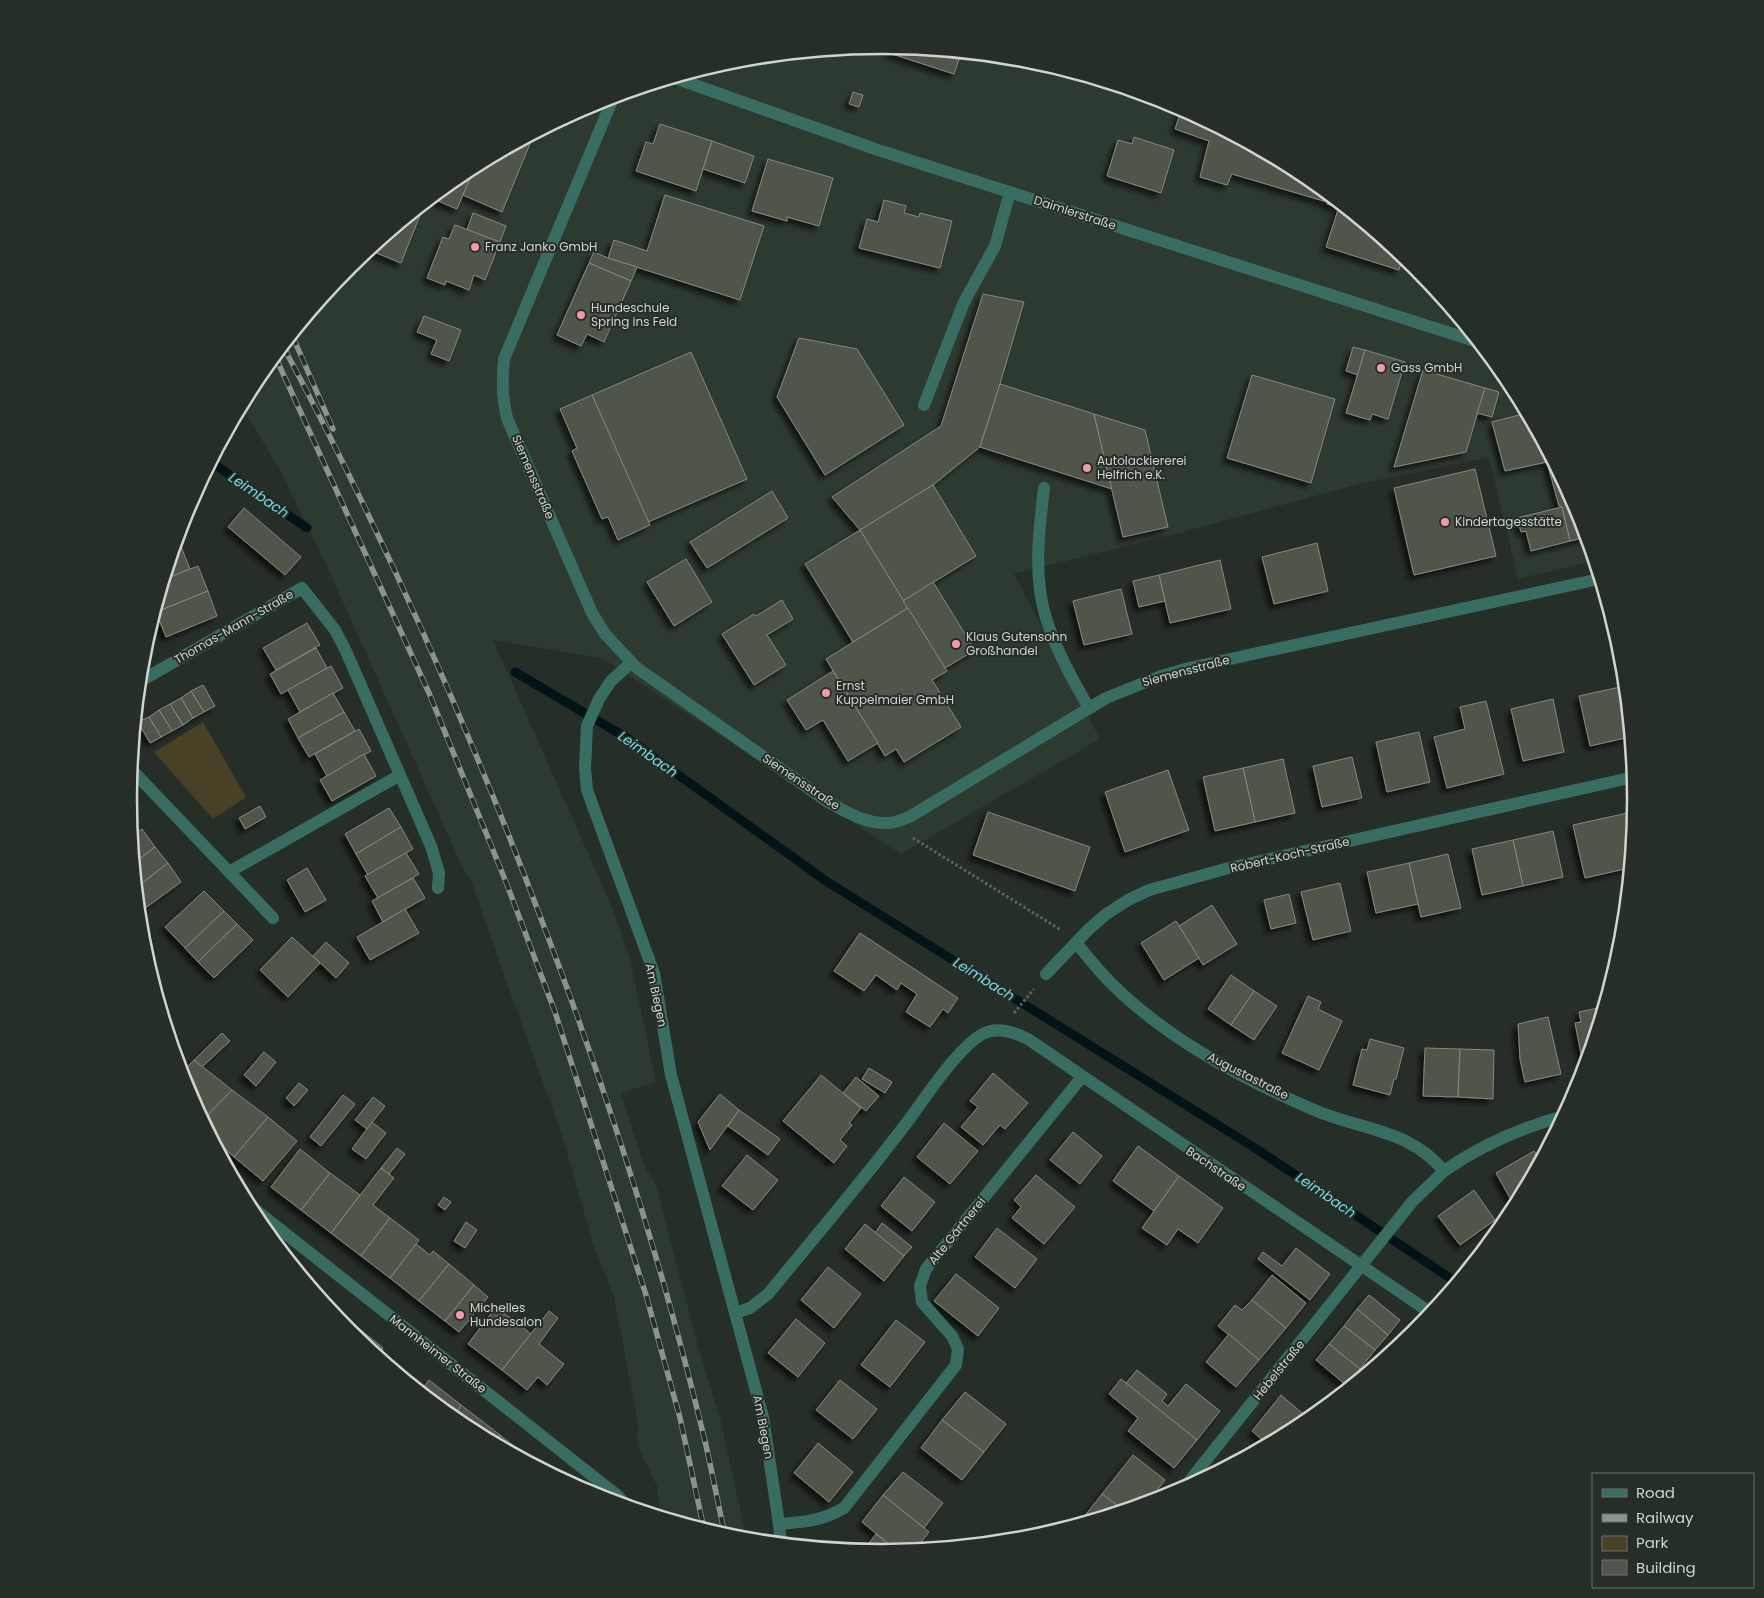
<svg xmlns="http://www.w3.org/2000/svg" width="1764" height="1598" font-family="Poppins,sans-serif">
	<defs>
		<filter id="shadow"><feDropShadow dx="-4.5" dy="4.5" stdDeviation="2.5" flood-color="#0009"/></filter>
	</defs>
	<rect width="100%" height="100%" fill="#262e28"/>
	<polygon fill="#2d3a30" points="882,45 1029,60 1171,103 1301,172 1415,266 1509,380 1579,511 1594,561 1518,579 1489,457 1359,484 1183,532 1014,574 1100,739 901,854 602,658 493,640 601,882 618,923 630,958 656,1082 621,1093 644,1165 656,1185 698,1346 721,1422 747,1540 735,1538 661,1516 657,1486 639,1449 637,1439 638,1424 614,1297 593,1244 561,1132 503,972 469,875 466,875 329,571 280,470 241,406 255,380 349,266 463,172 594,102 735,59"/>
	<polygon fill="#494126" points="203,722 246,797 213,819 154,752"/>
	<g fill="none" stroke-linecap="round" stroke-linejoin="round">
		<g stroke="#021417" stroke-width="9">
			<polyline points="211,462 307,528"/>
			<polyline points="515,672 627,738 826,881 1255,1148 1456,1282"/>
		</g>
	</g>
	<g fill="#50544a" stroke="#85897e" filter="url(#shadow)">
		<polygon points="892,46 961,53 954,74 889,53"/>
		<polygon points="853,92 863,95 859,107 849,104"/>
		<polygon points="1182,108 1301,172 1329,195 1327,202 1232,174 1227,185 1200,177 1209,141 1175,129"/>
		<polygon points="660,124 712,141 696,191 636,171 646,142 653,144"/>
		<polygon points="534,134 502,212 463,195 475,166"/>
		<polygon points="1134,137 1174,150 1161,193 1107,176 1118,140 1132,144"/>
		<polygon points="712,141 754,156 745,183 703,169"/>
		<polygon points="768,159 833,178 819,226 787,217 787,221 752,211"/>
		<polygon points="475,166 457,209 431,198 463,172"/>
		<polygon points="665,195 764,226 740,300 608,258 614,240 647,251"/>
		<polygon points="1329,195 1340,204 1339,208 1327,204"/>
		<polygon points="884,200 906,206 904,213 919,217 920,213 952,221 940,268 859,248 867,219 878,222"/>
		<polygon points="425,203 401,263 369,250"/>
		<polygon points="1340,204 1403,256 1399,270 1326,247"/>
		<polygon points="473,213 506,226 500,242 467,230"/>
		<polygon points="455,225 500,242 485,280 474,275 469,290 446,281 445,285 427,278 443,237 449,239"/>
		<polygon points="594,252 608,258 637,267 631,281 589,263"/>
		<polygon points="589,263 631,281 604,342 587,334 581,346 557,335"/>
		<polygon points="983,294 1024,302 1000,384 980,447 933,485 860,530 832,497 941,426"/>
		<polygon points="424,316 461,330 449,361 431,354 437,340 417,332"/>
		<polygon points="799,338 857,349 904,425 825,475 777,397"/>
		<polygon points="1353,347 1365,350 1358,375 1346,371"/>
		<polygon points="1365,350 1405,362 1388,419 1372,414 1370,420 1346,413"/>
		<polygon points="691,352 747,479 648,522 592,395"/>
		<polygon points="1423,370 1485,388 1466,452 1394,467"/>
		<polygon points="1252,375 1335,399 1311,483 1227,458"/>
		<polygon points="1000,384 1094,414 1112,489 980,447"/>
		<polygon points="1485,388 1499,392 1492,417 1477,413"/>
		<polygon points="592,395 650,525 618,540 608,517 602,519 572,451 577,448 560,409"/>
		<polygon points="1527,413 1579,511 1587,537 1570,541 1562,507 1559,506 1547,462 1505,471 1492,422"/>
		<polygon points="1094,414 1145,430 1168,527 1123,537"/>
		<polygon points="1475,469 1496,556 1414,575 1394,488"/>
		<polygon points="933,485 976,556 903,601 860,530"/>
		<polygon points="772,491 788,518 707,568 690,542"/>
		<polygon points="1562,507 1570,541 1531,551 1526,531 1521,532 1517,518"/>
		<polygon points="244,508 301,557 285,575 228,527"/>
		<polygon points="860,530 908,608 853,642 805,564"/>
		<polygon points="1317,543 1328,591 1274,604 1262,557"/>
		<polygon points="180,544 190,569 165,579 175,546"/>
		<polygon points="686,559 712,602 674,626 647,582"/>
		<polygon points="1220,560 1231,609 1170,623 1159,575"/>
		<polygon points="198,566 208,591 156,612 165,579"/>
		<polygon points="1159,575 1165,601 1139,607 1133,581"/>
		<polygon points="933,582 975,650 945,668 903,601"/>
		<polygon points="1121,589 1132,634 1084,645 1073,601"/>
		<polygon points="208,591 217,616 166,637 156,612"/>
		<polygon points="782,600 793,619 767,635 786,665 754,685 722,634 754,614 756,616"/>
		<polygon points="908,608 947,671 932,680 961,727 904,762 896,749 885,756 826,659"/>
		<polygon points="307,623 320,645 276,670 263,648"/>
		<polygon points="316,648 327,668 281,694 270,674"/>
		<polygon points="331,666 343,688 300,712 288,690"/>
		<polygon points="833,671 878,743 848,761 823,720 806,730 787,700"/>
		<polygon points="203,685 215,706 204,712 191,691"/>
		<polygon points="1620,687 1630,737 1590,746 1579,696"/>
		<polygon points="191,691 204,712 193,718 181,698"/>
		<polygon points="333,693 344,712 298,738 288,719"/>
		<polygon points="181,698 193,718 183,725 170,704"/>
		<polygon points="1553,699 1564,752 1523,761 1511,709"/>
		<polygon points="1486,701 1504,774 1447,788 1434,737 1465,729 1460,707"/>
		<polygon points="170,704 183,725 172,731 159,710"/>
		<polygon points="159,710 172,731 161,737 149,717"/>
		<polygon points="344,712 355,731 309,757 298,738"/>
		<polygon points="149,717 161,737 150,743 138,722"/>
		<polygon points="359,729 371,751 327,776 315,754"/>
		<polygon points="1419,732 1430,782 1387,792 1376,742"/>
		<polygon points="364,754 376,776 332,801 320,780"/>
		<polygon points="1352,757 1362,798 1322,807 1313,766"/>
		<polygon points="1283,759 1295,813 1255,822 1243,768"/>
		<polygon points="1243,768 1255,822 1215,831 1203,777"/>
		<polygon points="1168,770 1189,830 1125,852 1105,792"/>
		<polygon points="260,806 266,817 245,829 239,818"/>
		<polygon points="389,808 401,827 356,854 345,834"/>
		<polygon points="988,812 1090,847 1075,891 973,855"/>
		<polygon points="1632,812 1634,820 1629,868 1585,878 1573,825"/>
		<polygon points="401,827 413,849 368,875 356,854"/>
		<polygon points="142,829 155,847 134,863 132,836"/>
		<polygon points="1553,831 1563,877 1523,886 1513,840"/>
		<polygon points="1513,840 1523,886 1482,895 1472,849"/>
		<polygon points="155,847 168,863 137,887 134,863"/>
		<polygon points="406,853 419,874 378,898 365,876"/>
		<polygon points="1448,854 1461,908 1421,917 1409,863"/>
		<polygon points="168,863 181,882 144,909 138,901 137,887"/>
		<polygon points="1409,863 1418,904 1376,913 1367,872"/>
		<polygon points="307,868 326,900 305,912 287,880"/>
		<polygon points="413,878 425,898 383,922 372,901"/>
		<polygon points="1340,883 1351,931 1313,940 1301,892"/>
		<polygon points="204,891 224,911 185,948 165,927"/>
		<polygon points="1289,894 1296,923 1271,929 1264,900"/>
		<polygon points="1212,905 1237,944 1203,965 1179,926"/>
		<polygon points="405,909 419,933 370,960 357,937"/>
		<polygon points="224,911 237,924 198,962 185,948"/>
		<polygon points="1176,921 1199,958 1164,980 1141,943"/>
		<polygon points="237,924 253,940 214,978 198,962"/>
		<polygon points="860,933 958,998 948,1013 943,1009 930,1027 906,1012 917,994 901,983 897,990 876,975 864,991 834,971"/>
		<polygon points="292,937 320,963 288,997 260,970"/>
		<polygon points="326,942 349,963 336,978 313,956"/>
		<polygon points="1231,975 1254,991 1231,1025 1208,1009"/>
		<polygon points="1254,991 1277,1006 1254,1040 1231,1025"/>
		<polygon points="1308,996 1321,1002 1318,1009 1342,1021 1319,1070 1282,1053"/>
		<polygon points="1603,1007 1584,1069 1575,1023 1581,1022 1579,1012"/>
		<polygon points="1548,1017 1561,1074 1525,1082 1520,1059 1518,1024"/>
		<polygon points="222,1033 230,1041 202,1067 194,1060"/>
		<polygon points="1370,1039 1404,1048 1396,1079 1394,1079 1390,1095 1353,1085 1362,1049 1367,1050"/>
		<polygon points="1425,1048 1460,1049 1458,1097 1423,1096"/>
		<polygon points="1460,1049 1494,1050 1493,1099 1458,1097"/>
		<polygon points="264,1052 276,1062 256,1086 244,1075"/>
		<polygon points="194,1060 232,1090 203,1120 185,1087 181,1073"/>
		<polygon points="869,1068 892,1082 885,1093 862,1079"/>
		<polygon points="993,1073 1028,1103 1005,1129 1000,1125 983,1145 961,1127 978,1107 970,1101"/>
		<polygon points="821,1075 861,1108 849,1123 852,1125 840,1140 847,1146 834,1163 783,1121"/>
		<polygon points="856,1077 879,1096 866,1111 843,1093"/>
		<polygon points="299,1083 308,1090 294,1106 286,1098"/>
		<polygon points="232,1090 268,1117 234,1157 213,1138 203,1120"/>
		<polygon points="720,1094 739,1110 710,1150 698,1122"/>
		<polygon points="343,1095 355,1104 321,1146 310,1137"/>
		<polygon points="373,1097 385,1106 367,1129 355,1120"/>
		<polygon points="739,1110 780,1139 768,1155 728,1126"/>
		<polygon points="268,1117 297,1141 263,1181 234,1157"/>
		<polygon points="372,1122 386,1133 366,1159 352,1149"/>
		<polygon points="944,1123 978,1151 950,1184 917,1157"/>
		<polygon points="1073,1132 1102,1156 1080,1184 1050,1160"/>
		<polygon points="1138,1146 1179,1176 1154,1211 1113,1181"/>
		<polygon points="397,1148 405,1154 389,1174 381,1168"/>
		<polygon points="300,1149 330,1173 301,1210 271,1187"/>
		<polygon points="1534,1151 1540,1161 1515,1207 1496,1173"/>
		<polygon points="747,1155 778,1180 753,1210 722,1186"/>
		<polygon points="381,1168 394,1178 373,1205 390,1218 361,1256 331,1233"/>
		<polygon points="330,1173 360,1195 331,1233 301,1210"/>
		<polygon points="1036,1175 1075,1207 1044,1244 1012,1218 1021,1207 1014,1200"/>
		<polygon points="1179,1176 1223,1208 1198,1243 1178,1229 1167,1245 1142,1228"/>
		<polygon points="904,1177 935,1202 912,1231 881,1206"/>
		<polygon points="1474,1190 1495,1220 1460,1245 1438,1216"/>
		<polygon points="444,1197 451,1202 445,1210 438,1205"/>
		<polygon points="390,1218 419,1240 390,1278 361,1256"/>
		<polygon points="466,1222 477,1230 465,1248 454,1241"/>
		<polygon points="882,1223 912,1247 904,1256 875,1233"/>
		<polygon points="865,1224 904,1256 884,1281 845,1249"/>
		<polygon points="997,1228 1037,1259 1015,1288 975,1257"/>
		<polygon points="416,1244 430,1255 433,1251 449,1264 419,1301 390,1278"/>
		<polygon points="1296,1248 1330,1274 1310,1300 1258,1259 1263,1252 1282,1266"/>
		<polygon points="449,1264 474,1285 445,1321 419,1301"/>
		<polygon points="828,1267 861,1294 834,1328 801,1300"/>
		<polygon points="956,1274 999,1308 978,1336 934,1301"/>
		<polygon points="1272,1275 1306,1303 1286,1328 1252,1300"/>
		<polygon points="474,1285 488,1297 459,1332 445,1321"/>
		<polygon points="1369,1295 1400,1320 1388,1335 1357,1309"/>
		<polygon points="1252,1300 1286,1328 1259,1360 1218,1326 1235,1305 1242,1310"/>
		<polygon points="324,1301 356,1326 351,1334 349,1332"/>
		<polygon points="496,1307 531,1334 502,1370 468,1344"/>
		<polygon points="1357,1309 1388,1335 1375,1350 1344,1326"/>
		<polygon points="549,1311 558,1318 539,1344 564,1364 547,1385 538,1377 527,1390 502,1370"/>
		<polygon points="796,1319 825,1343 798,1377 768,1353"/>
		<polygon points="896,1320 925,1342 890,1387 861,1365"/>
		<polygon points="356,1326 383,1348 379,1357 351,1334"/>
		<polygon points="1344,1326 1375,1350 1360,1369 1329,1344"/>
		<polygon points="1229,1334 1259,1360 1236,1387 1206,1362"/>
		<polygon points="1329,1344 1360,1369 1346,1385 1316,1360"/>
		<polygon points="1137,1370 1167,1394 1162,1401 1168,1406 1186,1384 1220,1411 1197,1440 1126,1383"/>
		<polygon points="1121,1379 1197,1440 1174,1468 1128,1431 1138,1418 1109,1394"/>
		<polygon points="429,1380 461,1405 454,1418 421,1391"/>
		<polygon points="840,1380 877,1409 853,1439 816,1410"/>
		<polygon points="965,1392 1006,1424 984,1452 942,1420"/>
		<polygon points="1281,1395 1309,1419 1301,1426 1267,1444 1252,1431"/>
		<polygon points="461,1405 500,1435 496,1443 463,1426 454,1418"/>
		<polygon points="942,1420 984,1452 962,1480 921,1448"/>
		<polygon points="500,1435 540,1467 539,1467 496,1443"/>
		<polygon points="818,1443 853,1472 829,1502 794,1473"/>
		<polygon points="1133,1455 1165,1480 1147,1503 1123,1510 1102,1494"/>
		<polygon points="903,1472 943,1503 924,1528 883,1495"/>
		<polygon points="1102,1494 1123,1510 1079,1523"/>
		<polygon points="883,1495 929,1532 915,1550 907,1551 900,1545 896,1550 862,1522"/>
		<polygon points="876,1534 896,1550 895,1552 871,1552 865,1548"/>
	</g>
	<g fill="none" stroke-linecap="round" stroke-linejoin="round">
		<g stroke="#5d645e" stroke-width="3" stroke-dasharray="2.5 2.5" stroke-linecap="butt">
			<polyline points="913,838 1061,930"/>
			<polyline points="1014,1013 1034,989"/>
		</g>
		<g stroke="#3a6d62" stroke-width="12">
			<polyline points="675,78 878,150 1478,342"/>
			<path d="M614,96L504,359C502,381 502,396 507,418L592,613L605,634L637,668L828,802C846,812 866,824 888,823C895,823 904,819 911,816L1106,698L1161,676L1189,668L1599,579"/>
			<polyline points="924,405 964,302 995,246 1010,192"/>
			<path d="M1044,488C1039,530 1033,577 1046,618C1056,650 1072,679 1089,708"/>
			<polyline points="631,663 611,681 599,699 587,726 585,768 587,790 654,973 671,1075 763,1417 779,1524 781,1543"/>
			<polyline points="139,682 302,588 335,630 345,649 431,846 439,873 438,888"/>
			<polyline points="131,769 273,918"/>
			<polyline points="229,872 400,775"/>
			<path d="M1076,943C1089,958 1101,974 1116,988C1172,1042 1248,1082 1319,1112C1364,1130 1410,1130 1444,1171C1481,1145 1520,1128 1564,1116"/>
			<polyline points="1046,974 1088,930 1105,915 1128,900 1149,890 1229,868 1634,777"/>
			<polyline points="248,1204 618,1496 627,1506"/>
			<path d="M736,1313L750,1308L768,1294C814,1238 861,1183 905,1125C924,1100 955,1051 981,1035C995,1026 1014,1032 1028,1039L1431,1313"/>
			<polyline points="1183,1489 1412,1202 1444,1171"/>
			<path d="M779,1524C804,1522 822,1521 844,1508L956,1365L958,1349L952,1336L922,1302L920,1286L926,1269L1082,1077"/>
		</g>
		<defs>
			<g id="rail">
				<polyline points="292,335 333,429"/>
				<path d="M283,346C383,534 470,730 545,929C607,1092 661,1259 702,1429C711,1464 717,1500 725,1535"/>
				<polyline points="275,356 429,693 506,882 555,1012 646,1295 680,1418 704,1529"/>
			</g>
		</defs>
		<use href="#rail" stroke="#8d938d" stroke-width="5.5"/>
		<use href="#rail" stroke="#262e28" stroke-width="4" stroke-dasharray="11" stroke-linecap="butt"/>
	</g>
	<g fill="#f39aa7" stroke="#262e28" stroke-width="2">
		<circle cx="475" cy="247" r="5"/>
		<circle cx="581" cy="315" r="5"/>
		<circle cx="1381" cy="368" r="5"/>
		<circle cx="1087" cy="468" r="5"/>
		<circle cx="1445" cy="522" r="5"/>
		<circle cx="956" cy="644" r="5"/>
		<circle cx="826" cy="693" r="5"/>
		<circle cx="460" cy="1315" r="5"/>
	</g>
	<g text-anchor="middle" stroke-width="4" stroke-linejoin="round" paint-order="stroke">
		<g font-size="12" fill="#cfd4cf" stroke="#262e28">
			<text transform="translate(1075 213) rotate(18)" y="4">Daimlerstraße</text>
			<text transform="translate(533 477) rotate(67)" y="4">Siemensstraße</text>
			<text transform="translate(234 627) rotate(-30)" y="4">Thomas-Mann-Straße</text>
			<text transform="translate(1186 671) rotate(-15)" y="4">Siemensstraße</text>
			<text transform="translate(801 782) rotate(34)" y="4">Siemensstraße</text>
			<text transform="translate(1290 855) rotate(-13)" y="4">Robert-Koch-Straße</text>
			<text transform="translate(656 995) rotate(78)" y="4">Am Biegen</text>
			<text transform="translate(1248 1076) rotate(27)" y="4">Augustastraße</text>
			<text transform="translate(1216 1169) rotate(34)" y="4">Bachstraße</text>
			<text transform="translate(957 1231) rotate(-51)" y="4">Alte Gärtnerei</text>
			<text transform="translate(438 1354) rotate(38)" y="4">Mannheimer Straße</text>
			<text transform="translate(1279 1370) rotate(-51)" y="4">Hebelstraße</text>
			<text transform="translate(763 1427) rotate(79)" y="4">Am Biegen</text>
		</g>
		<g font-size="12" fill="#cfd4cf" stroke="#262e28" text-anchor="start">
			<text x="485" y="251">Franz Janko GmbH</text>
			<text x="591" y="312">Hundeschule<tspan x="591" dy="14">Spring ins Feld</tspan></text>
			<text x="1391" y="372">Gass GmbH</text>
			<text x="1097" y="465">Autolackiererei<tspan x="1097" dy="14">Helfrich e.K.</tspan></text>
			<text x="1455" y="526">Kindertagesstätte</text>
			<text x="966" y="641">Klaus Gutensohn<tspan x="966" dy="14">Großhandel</tspan></text>
			<text x="836" y="690">Ernst<tspan x="836" dy="14">Kuppelmaier GmbH</tspan></text>
			<text x="470" y="1312">Michelles<tspan x="470" dy="14">Hundesalon</tspan></text>
		</g>
		<g font-size="14" font-style="italic" fill="#75dbe9" stroke="#262e28">
			<text transform="translate(259 495) rotate(34)" y="5">Leimbach</text>
			<text transform="translate(648 754) rotate(35)" y="5">Leimbach</text>
			<text transform="translate(984 979) rotate(32)" y="5">Leimbach</text>
			<text transform="translate(1326 1195) rotate(34)" y="5">Leimbach</text>
		</g>
	</g>
	<path d="M0 0H1764V1598H0ZM137 799a745 745 0 1 1 1490 0a745 745 0 1 1-1490 0Z" fill="#262e28" fill-rule="evenodd"/>
	<path fill="none" stroke="#cfd4cf" stroke-width="2.5" d="M137 799a745 745 0 1 1 1490 0a745 745 0 1 1-1490 0Z"/>
	<rect x="1592" y="1473" width="162" height="115" fill="#262e28" stroke="#6a706b"/>
	<rect x="1602" y="1489" width="25" height="8" fill="#3a6d62" stroke="#6a706b"/>
	<text x="1636" y="1498" font-size="15" fill="#cfd4cf">Road</text>
	<rect x="1602" y="1514" width="25" height="8" fill="#8d938d" stroke="#6a706b"/>
	<text x="1636" y="1523" font-size="15" fill="#cfd4cf">Railway</text>
	<rect x="1602" y="1536" width="25" height="15" fill="#494126" stroke="#6a706b"/>
	<text x="1636" y="1548" font-size="15" fill="#cfd4cf">Park</text>
	<rect x="1602" y="1560" width="25" height="15" fill="#50544a" stroke="#6a706b"/>
	<text x="1636" y="1573" font-size="15" fill="#cfd4cf">Building</text>
</svg>
